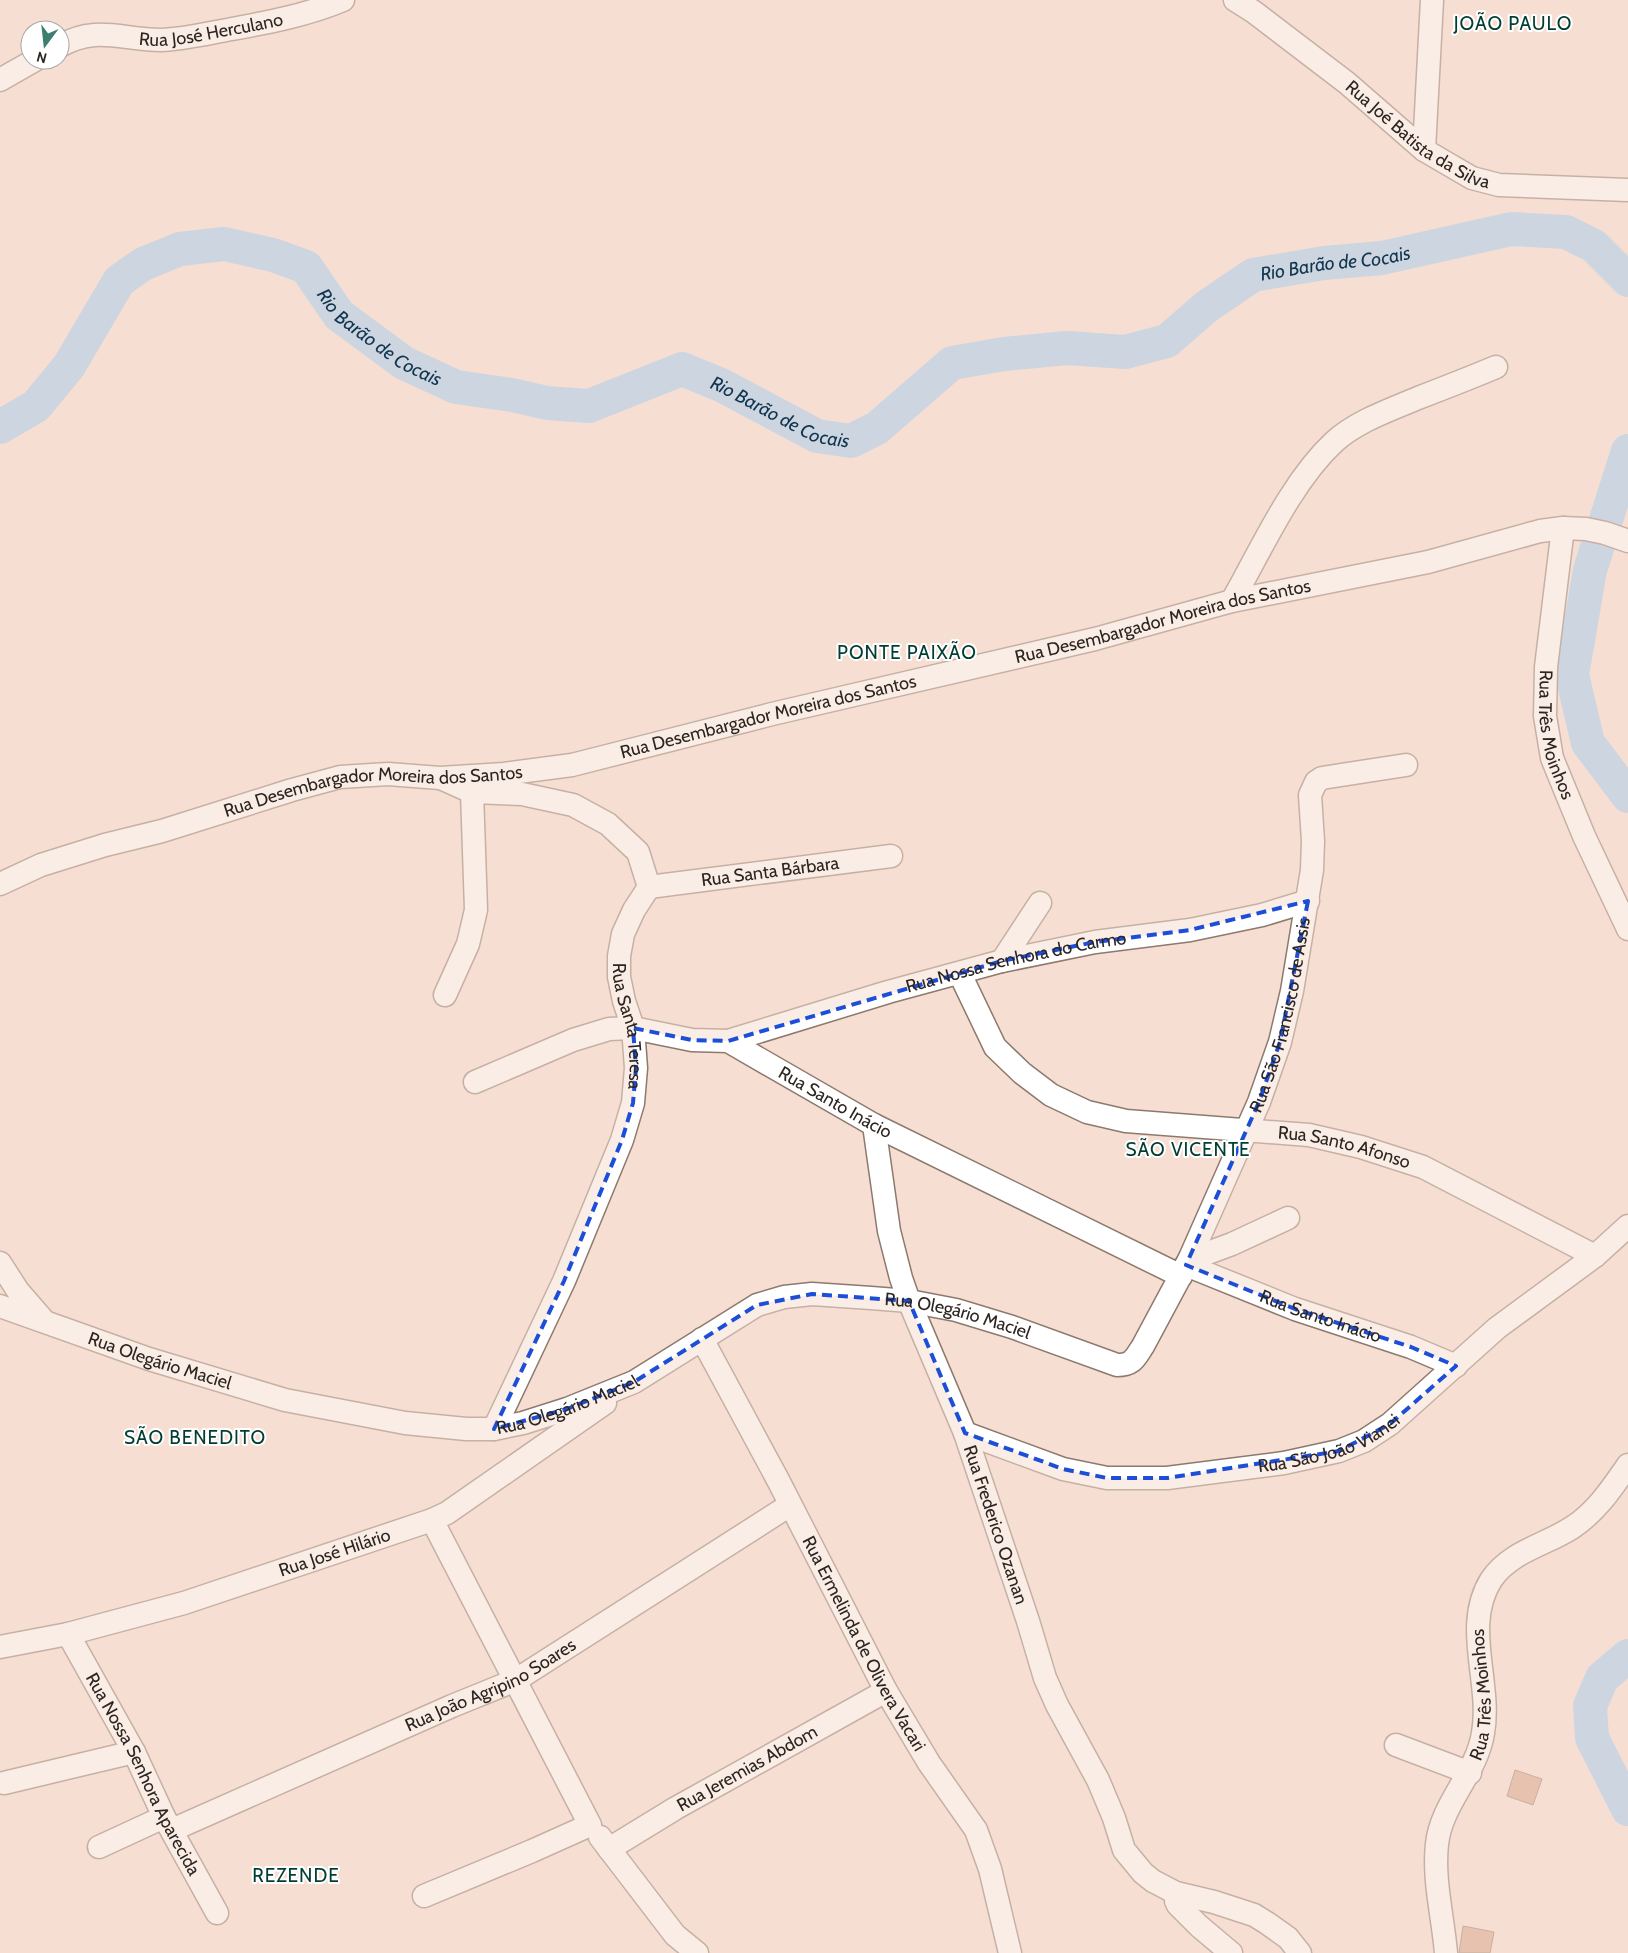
<svg xmlns="http://www.w3.org/2000/svg" width="1628" height="1953" font-family="Cabin,sans-serif">
	<rect width="100%" height="100%" fill="#f6dfd2"/>
	<g fill="none" stroke-linecap="round" stroke-linejoin="round">
		<g stroke="#9bcbf1" stroke-width="34">
			<path id="s1" d="M0,427L36,406L69,366L119,281L143,264L180,249L224,244L273,255L306,267L339,315L404,363L456,387L512,395L547,403L589,406L682,369L721,385L817,436L851,441L877,428L952,363L1004,354L1067,348L1125,352L1167,341L1206,307L1253,275L1324,263L1382,258L1511,229L1566,232L1594,246L1628,280"/>
			<polyline points="1628,451 1590,570 1572,675 1588,743 1628,796"/>
			<polyline points="1628,1656 1602,1678 1590,1706 1592,1738 1628,1809"/>
		</g>
	</g>
	<g fill="#d6a385" stroke="#8b786c">
		<polygon points="1515,1770 1542,1779 1533,1805 1507,1796"/>
		<polygon points="1463,1926 1494,1932 1490,1953 1459,1953"/>
	</g>
	<g fill="none" stroke-linecap="round" stroke-linejoin="round">
		<defs>
			<g id="minor">
				<path id="s2" d="M1235,0L1254,12L1347,83L1424,150L1472,178L1499,185L1628,190"/>
				<path id="s3" d="M60,46C96,25 122,40 161,40C185,39 209,33 232,29C270,22 307,15 343,0"/>
				<polyline points="0,80 35,60"/>
				<polyline points="1424,150 1432,0"/>
				<path id="s4" d="M1563,528L1546,667L1545,716L1552,758L1584,836L1628,929"/>
				<path d="M1232,601C1261,550 1291,482 1334,442C1357,421 1390,410 1418,398C1444,388 1470,378 1496,367"/>
				<path id="s5" d="M443,779L472,792L522,794L573,805L608,824L638,852L649,887L634,910L623,934L619,956V977L624,1001L633,1028L636,1068L633,1103L622,1140L564,1281L494,1429"/>
				<path id="s6" d="M0,884L41,865L105,845L162,831L292,790L340,777L388,774L440,778L504,774L572,765L772,714L1095,639L1232,601L1428,562L1540,531L1563,528L1586,529L1605,533L1628,541"/>
				<path id="s7" d="M649,887L891,856"/>
				<polyline points="1002,961 1040,903"/>
				<path id="s8" d="M960,974L995,1047L1022,1073L1051,1095L1087,1112L1126,1121L1309,1135L1361,1147L1423,1167L1595,1256"/>
				<polyline points="445,995 468,944 476,910 472,792"/>
				<path id="s9" d="M728,1041L888,992L1002,961L1095,942L1190,930L1262,915L1308,901"/>
				<path id="s10" d="M475,1082L573,1040L609,1029L633,1028L692,1040L728,1041L874,1125L1181,1276"/>
				<path id="s11" d="M874,1125L889,1231L901,1278L909,1301L965,1433L1028,1621L1045,1678L1057,1705L1098,1780L1114,1818L1124,1850L1143,1873L1153,1881L1176,1893L1214,1902L1254,1915L1267,1923L1288,1938L1300,1953"/>
				<polyline points="1189,1260 1232,1244 1288,1218"/>
				<polyline points="0,1263 18,1291 44,1321"/>
				<path id="s12" d="M1186,1265L1295,1309L1411,1347L1456,1366"/>
				<path id="s13" d="M0,1306L149,1359L285,1400L405,1423L466,1429H494L523,1423L567,1409L634,1382L757,1305L784,1297L812,1294L871,1298L909,1301L956,1310L1012,1327L1117,1365C1133,1365 1135,1358 1143,1346L1189,1260L1259,1102L1280,1042L1292,991L1312,870L1313,841L1310,795L1316,782L1322,778L1406,765"/>
				<path id="s14" d="M702,1339L778,1480L886,1691L929,1763L976,1830L990,1869L1010,1953"/>
				<path id="s15" d="M965,1433L1063,1469L1107,1478H1167L1284,1463L1339,1451L1364,1441L1390,1424L1497,1328L1595,1256L1628,1226"/>
				<path id="s16" d="M68,1634L134,1752L164,1817L217,1913"/>
				<path id="s17" d="M0,1647L68,1634L184,1603L432,1520L447,1513L605,1403"/>
				<polyline points="1396,1745 1470,1773"/>
				<polyline points="4,1783 134,1752"/>
				<path id="s18" d="M172,1830L452,1706L516,1680L790,1505"/>
				<polyline points="600,1837 675,1935 697,1953"/>
				<polyline points="99,1847 164,1817"/>
				<path id="s19" d="M609,1849L676,1808L886,1691"/>
				<polyline points="1176,1893 1176,1901 1178,1905 1199,1926 1231,1953"/>
				<polyline points="424,1896 532,1851 590,1825 432,1520"/>
				<path id="s20" d="M1446,1953C1443,1917 1433,1880 1437,1844C1441,1804 1477,1773 1483,1733C1492,1683 1462,1626 1491,1580C1510,1551 1546,1545 1573,1527C1597,1511 1612,1488 1628,1465"/>
			</g>
		</defs>
		<use href="#minor" stroke="#8d796d" stroke-width="25"/>
		<use href="#minor" stroke="#fff" stroke-width="22"/>
	</g>
	<path d="M0 0H1628V1953H0ZM1308,901L1280,1042L1259,1102L1186,1265L1295,1309L1411,1347L1456,1366L1390,1424L1339,1451L1167,1478H1107L1063,1469L965,1433L909,1301L812,1294L757,1305L634,1382L567,1409L494,1429L564,1281L622,1140L633,1103L636,1068L633,1028L692,1040L728,1041L1002,961L1095,942L1190,930Z" fill="#f6dfd2" fill-opacity=".55" fill-rule="evenodd"/>
	<path fill="none" stroke="#1d4ed8" stroke-width="4" stroke-dasharray="10 6" stroke-linejoin="round" d="M1308,901L1280,1042L1259,1102L1186,1265L1295,1309L1411,1347L1456,1366L1390,1424L1339,1451L1167,1478H1107L1063,1469L965,1433L909,1301L812,1294L757,1305L634,1382L567,1409L494,1429L564,1281L622,1140L633,1103L636,1068L633,1028L692,1040L728,1041L1002,961L1095,942L1190,930Z"/>
	<g text-anchor="middle" stroke-width="4" stroke-linejoin="round" paint-order="stroke">
		<g font-size="18" fill="#2d2520" stroke="#fff">
			<text dy="6" stroke="none"><textPath href="#s3" startOffset="154">Rua José Herculano</textPath></text>
			<text dy="6" stroke="none"><textPath href="#s2" startOffset="228">Rua Joé Batista da Silva</textPath></text>
			<text dy="6" stroke="none"><textPath href="#s6" startOffset="1198">Rua Desembargador Moreira dos Santos</textPath></text>
			<text dy="6" stroke="none"><textPath href="#s6" startOffset="792">Rua Desembargador Moreira dos Santos</textPath></text>
			<text dy="6" stroke="none"><textPath href="#s4" startOffset="209">Rua Três Moinhos</textPath></text>
			<text dy="6" stroke="none"><textPath href="#s6" startOffset="388">Rua Desembargador Moreira dos Santos</textPath></text>
			<text dy="6" stroke="none"><textPath href="#s7" startOffset="122">Rua Santa Bárbara</textPath></text>
			<text dy="6" stroke="none"><textPath href="#s9" startOffset="299">Rua Nossa Senhora do Carmo</textPath></text>
			<text dy="6" stroke="none"><textPath href="#s13" startOffset="1571">Rua São Francisco de Assis</textPath></text>
			<text dy="6" stroke="none"><textPath href="#s5" startOffset="399">Rua Santa Teresa</textPath></text>
			<text dy="6" stroke="none"><textPath href="#s10" startOffset="388">Rua Santo Inácio</textPath></text>
			<text dy="6" stroke="none"><textPath href="#s8" startOffset="455">Rua Santo Afonso</textPath></text>
			<text dy="6" stroke="none"><textPath href="#s12" startOffset="144">Rua Santo Inácio</textPath></text>
			<text dy="6" stroke="none"><textPath href="#s13" startOffset="1009">Rua Olegário Maciel</textPath></text>
			<text dy="6" stroke="none"><textPath href="#s13" startOffset="169">Rua Olegário Maciel</textPath></text>
			<text dy="6" stroke="none"><textPath href="#s13" startOffset="589">Rua Olegário Maciel</textPath></text>
			<text dy="6" stroke="none"><textPath href="#s15" startOffset="376">Rua São João Vianei</textPath></text>
			<text dy="6" stroke="none"><textPath href="#s11" startOffset="420">Rua Frederico Ozanan</textPath></text>
			<text dy="6" stroke="none"><textPath href="#s17" startOffset="348">Rua José Hilário</textPath></text>
			<text dy="6" stroke="none"><textPath href="#s14" startOffset="345">Rua Ermelinda de Olivera Vacari</textPath></text>
			<text dy="6" stroke="none"><textPath href="#s18" startOffset="350">Rua João Agripino Soares</textPath></text>
			<text dy="6" stroke="none"><textPath href="#s20" startOffset="269">Rua Três Moinhos</textPath></text>
			<text dy="6" stroke="none"><textPath href="#s19" startOffset="160">Rua Jeremias Abdom</textPath></text>
			<text dy="6" stroke="none"><textPath href="#s16" startOffset="159">Rua Nossa Senhora Aparecida</textPath></text>
		</g>
		<g font-size="19" letter-spacing="1" fill="#003d32" stroke="#fff">
			<text x="1513" y="30">JOÃO PAULO</text>
			<text x="907" y="659">PONTE PAIXÃO</text>
			<text x="1188" y="1156">SÃO VICENTE</text>
			<text x="195" y="1444">SÃO BENEDITO</text>
			<text x="296" y="1882">REZENDE</text>
		</g>
		<g font-size="19" font-style="italic" fill="#10354f" stroke="#fff">
			<text dy="7" stroke="none"><textPath href="#s1" startOffset="1545">Rio Barão de Cocais</textPath></text>
			<text dy="7" stroke="none"><textPath href="#s1" startOffset="495">Rio Barão de Cocais</textPath></text>
			<text dy="7" stroke="none"><textPath href="#s1" startOffset="930">Rio Barão de Cocais</textPath></text>
		</g>
	</g>
	<g transform="translate(45 45) rotate(195)"><circle r="24" fill="#ffffff" stroke="#aba8a6"/>
	<path d="M0-4L9 19L0 12L-9 19Z" fill="#3c7e6f"/>
	<text y="-8" font-size="14" font-weight="bold" text-anchor="middle" fill="#2d2520">N</text>
	</g>
</svg>
